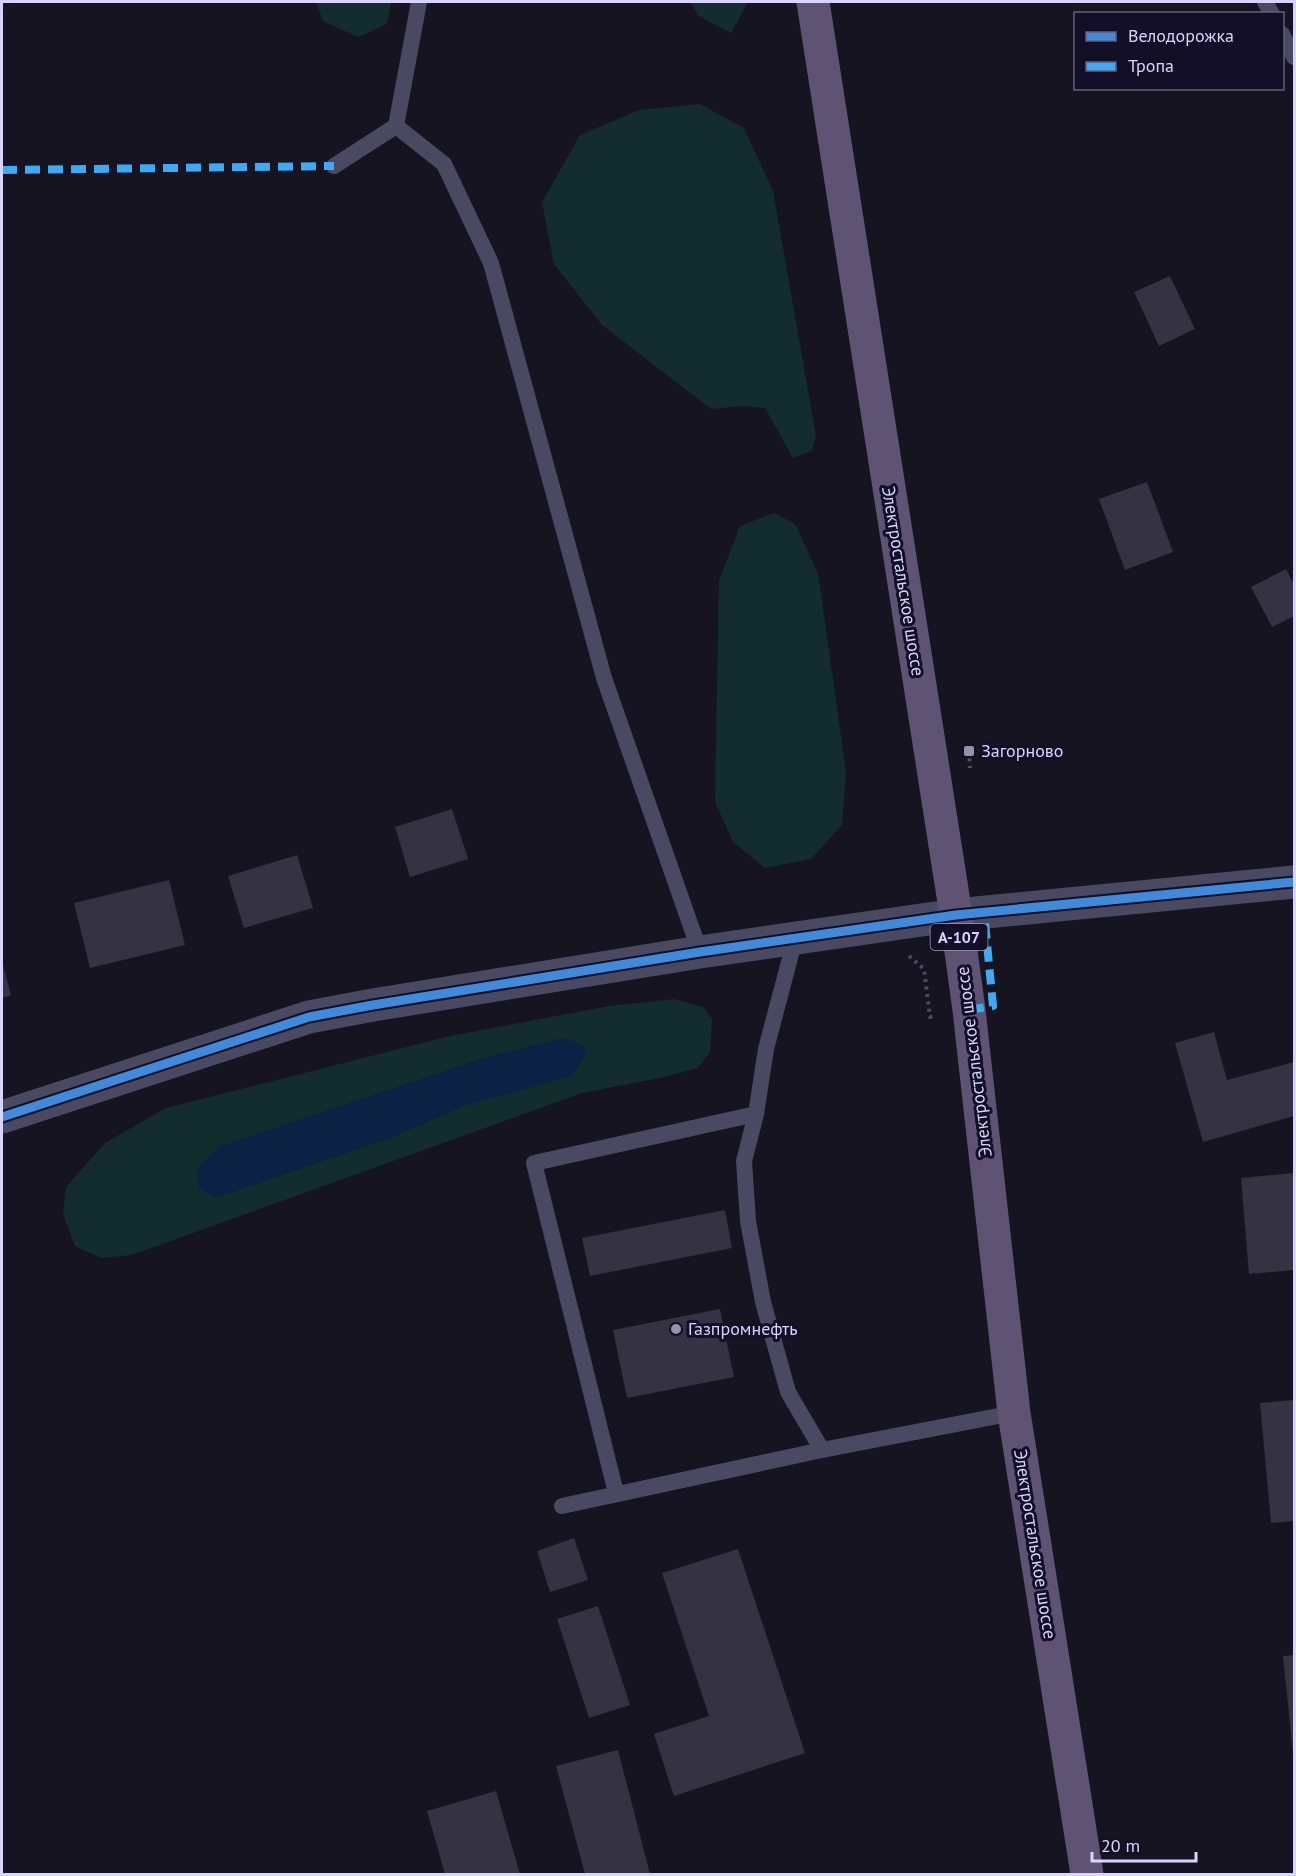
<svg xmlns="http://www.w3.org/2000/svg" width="1296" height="1876" font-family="'PT Sans',sans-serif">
	<rect width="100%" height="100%" fill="#161421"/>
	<g fill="#132c2d" fill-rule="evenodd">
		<polygon points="316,2 391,2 387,24 358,37 323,21"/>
		<polygon points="690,2 748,2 731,33 699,16"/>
		<polygon points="700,104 744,128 773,191 816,436 812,451 793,458 765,408 743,406 711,409 602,325 554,264 542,202 580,135 639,110"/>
		<polygon points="774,513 795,524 818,573 846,772 842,825 811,859 765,868 733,842 715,802 719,580 740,526"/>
		<path d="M674,999L703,1007L712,1019L710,1052L698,1068L660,1078L582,1093L132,1255L101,1258L75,1246L63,1214L66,1187L105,1143L166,1108L450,1036L609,1006ZM563,1038L460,1107L392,1137L215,1198L197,1171L220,1147L481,1059Z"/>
	</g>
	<polygon fill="#0d2144" points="563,1038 584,1046 585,1056 572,1076 460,1107 392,1137 215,1198 199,1188 197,1171 219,1147 481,1059"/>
	<g fill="#343243">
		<polygon points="1170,276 1195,329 1159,346 1134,292"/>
		<polygon points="1147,482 1173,552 1125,570 1099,499"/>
		<polygon points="1286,569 1294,585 1294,616 1272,627 1251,587"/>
		<polygon points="452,809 468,859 410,877 395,827"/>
		<polygon points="297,855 313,908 244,928 228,876"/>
		<polygon points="169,880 185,945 90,968 74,903"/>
		<polygon points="2,961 11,995 2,998"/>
		<polygon points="1214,1032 1227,1080 1294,1062 1294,1116 1203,1142 1175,1043"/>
		<polygon points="1294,1173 1294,1270 1249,1274 1241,1178"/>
		<polygon points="725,1210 732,1248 590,1276 582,1238"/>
		<polygon points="720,1309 734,1377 627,1398 613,1330"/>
		<polygon points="1294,1400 1294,1521 1271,1523 1260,1403"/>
		<polygon points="574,1538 588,1580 550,1592 537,1551"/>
		<polygon points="738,1549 805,1753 674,1796 654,1734 709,1716 662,1573"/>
		<polygon points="598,1606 630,1705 589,1718 557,1619"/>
		<polygon points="1294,1655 1294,1754 1293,1754 1283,1656"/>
		<polygon points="618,1750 650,1874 585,1874 556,1766"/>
		<polygon points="496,1791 520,1874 445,1874 427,1811"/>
	</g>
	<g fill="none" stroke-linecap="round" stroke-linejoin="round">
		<g stroke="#44505f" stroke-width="4" stroke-dasharray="3 4.5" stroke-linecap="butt">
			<polyline points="969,751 970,768"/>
			<polyline points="909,956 924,969 930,1017 936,1016"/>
		</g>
		<g stroke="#4a4962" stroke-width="16">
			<polyline points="1265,2 1272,14"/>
			<polyline points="1282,34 1294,57"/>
			<polyline points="396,126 419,2"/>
			<polyline points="334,166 396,126 444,164 491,263 604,678 700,952"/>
			<polyline points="795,939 766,1049 756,1114 744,1161 748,1221 763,1302 788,1392 822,1450"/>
			<polyline points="616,1493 534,1163 756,1114"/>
			<polyline points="562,1506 822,1450 1014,1413"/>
		</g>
		<polyline stroke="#4a4962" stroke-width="33" points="2,1117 309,1017 373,1005 700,952 956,915 1294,882"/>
		<polyline stroke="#5e5373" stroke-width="33" points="813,2 956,915 969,1010 1014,1413 1087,1874"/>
		<g stroke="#3fa9f5" stroke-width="8" stroke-dasharray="15 8" stroke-linecap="butt">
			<polyline points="2,170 334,166"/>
			<polyline points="969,1010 993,1006 984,912"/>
		</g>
		<defs>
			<polyline id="cycleway" points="2,1117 309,1017 373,1005 700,952 956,915 1294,882"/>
		</defs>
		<use href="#cycleway" stroke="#130f26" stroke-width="13"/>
		<use href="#cycleway" stroke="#408adc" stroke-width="9"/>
	</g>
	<g fill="#9591b1" stroke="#130f26" stroke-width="2">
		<rect x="963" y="745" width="12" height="12" rx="3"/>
		<circle cx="676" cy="1329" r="6"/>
	</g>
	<g text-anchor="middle" stroke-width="6" stroke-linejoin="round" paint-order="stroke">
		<rect fill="#130f26" stroke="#9e99be" stroke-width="1.5" x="930.5" y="924" width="57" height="26" rx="4.5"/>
		<g font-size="16" font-weight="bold" fill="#d9d4ff">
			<text x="959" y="943">А-107</text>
		</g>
		<g font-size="18" fill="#d9d4ff" stroke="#130f26">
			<text transform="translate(903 581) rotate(81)" y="6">Электростальское шоссе</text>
			<text transform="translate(974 1062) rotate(-97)" y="6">Электростальское шоссе</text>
			<text transform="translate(1035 1544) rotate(81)" y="6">Электростальское шоссе</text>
		</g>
		<g font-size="18" fill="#d9d4ff" stroke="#130f26" text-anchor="start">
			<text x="981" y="757">Загорново</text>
			<text x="688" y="1335">Газпромнефть</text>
		</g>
	</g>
	<rect width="1296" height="1876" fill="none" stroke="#d9d4ff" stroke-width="6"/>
	<rect x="1074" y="12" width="210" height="78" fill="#130f26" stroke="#625e7d" stroke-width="1.5"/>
	<rect x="1086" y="32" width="30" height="9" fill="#408adc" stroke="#625e7d" stroke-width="1.5"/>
	<text x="1128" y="42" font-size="18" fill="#d9d4ff">Велодорожка</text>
	<rect x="1086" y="62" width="30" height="9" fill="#3fa9f5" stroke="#625e7d" stroke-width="1.5"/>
	<text x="1128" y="72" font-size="18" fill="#d9d4ff">Тропа</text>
	<path d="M1092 1852v9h104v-9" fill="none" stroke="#d9d4ff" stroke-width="3"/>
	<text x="1101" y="1852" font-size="18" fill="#d9d4ff" stroke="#130f26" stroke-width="4.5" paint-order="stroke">20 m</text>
</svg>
